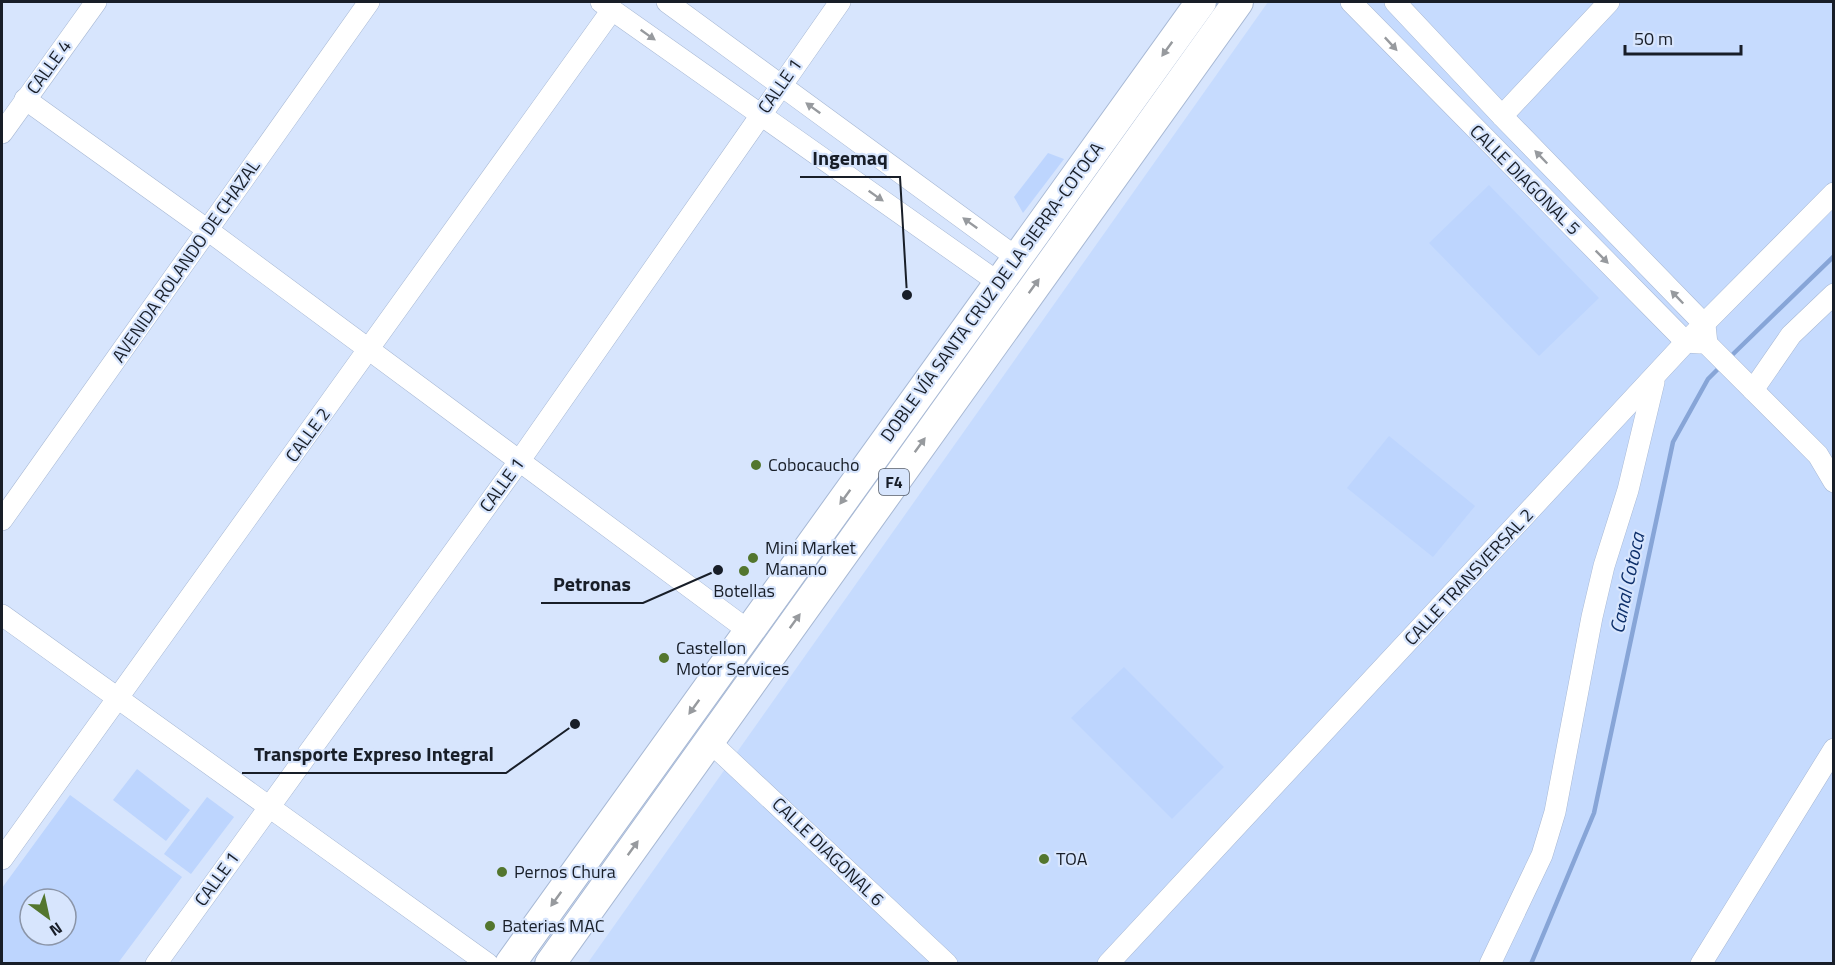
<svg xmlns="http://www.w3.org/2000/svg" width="1835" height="965" font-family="'Titillium Web',sans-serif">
	<rect width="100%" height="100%" fill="#d7e5fd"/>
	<polygon fill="#c6dbfe" points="1268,2 1833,2 1833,963 587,964"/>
	<g fill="#bdd5fe" fill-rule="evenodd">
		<polygon points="1048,153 1064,159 1023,213 1014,197"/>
		<polygon points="1489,185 1599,298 1539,356 1429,243"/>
		<polygon points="1389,436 1475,506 1433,557 1347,488"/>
		<polygon points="1124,667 1224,767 1172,819 1071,718"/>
		<polygon points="137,769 190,810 166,841 113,800"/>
		<path d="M70,795L182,877L118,963H2V888ZM30,899H66V935H30Z"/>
		<polygon points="207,797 234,817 191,874 164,854"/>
	</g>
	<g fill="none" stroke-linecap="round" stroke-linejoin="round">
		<g stroke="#87a5d7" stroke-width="4.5">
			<polyline points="1728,359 1834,256"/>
			<polyline points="1531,964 1594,813 1673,442 1708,379 1720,367"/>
		</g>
		<defs>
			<g id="minor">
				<polyline points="601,2 999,283"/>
				<polyline points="667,2 1017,258"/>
				<polyline points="1351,2 1686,342 1700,343"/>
				<polyline points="1395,2 1502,116 1705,325 1707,344 1818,455 1834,482"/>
				<polyline points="25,99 209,231 749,631"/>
				<polyline points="1502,116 1609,2"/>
				<polyline points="2,133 96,2"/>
				<polyline points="1753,390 1791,335 1834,294"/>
				<polyline points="2,520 369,2"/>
				<polyline points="2,615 488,964"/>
				<polyline points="709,741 947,964"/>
				<polyline points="2,859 612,10"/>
				<polyline points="156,964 520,460 840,2"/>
				<polyline points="1108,964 1686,342 1834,193"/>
				<polyline points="1490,964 1542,855 1555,812 1592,617 1604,566 1628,490 1654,382"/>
				<polyline points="1701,964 1834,749"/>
			</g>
			<g id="highway">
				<polyline points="510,964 1201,2"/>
				<polyline points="550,964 1238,2"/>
			</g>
		</defs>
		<use href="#minor" stroke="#a7b8d4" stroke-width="22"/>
		<use href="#highway" stroke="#a7b8d4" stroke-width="32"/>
		<use href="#minor" stroke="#fff" stroke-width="21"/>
		<use href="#highway" stroke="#fff" stroke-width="30"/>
	</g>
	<defs><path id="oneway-solid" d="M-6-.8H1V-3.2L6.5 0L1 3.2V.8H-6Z" transform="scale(1.5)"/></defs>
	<g fill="#979a9e">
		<use href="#oneway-solid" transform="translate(648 35) rotate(35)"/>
		<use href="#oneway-solid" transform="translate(1391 44) rotate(47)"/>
		<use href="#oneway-solid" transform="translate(1167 49) rotate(126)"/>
		<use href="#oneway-solid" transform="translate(813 108) rotate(-144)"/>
		<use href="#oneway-solid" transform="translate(1541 157) rotate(-134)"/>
		<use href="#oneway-solid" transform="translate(876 196) rotate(35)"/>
		<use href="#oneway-solid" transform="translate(970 223) rotate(-144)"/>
		<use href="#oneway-solid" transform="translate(1602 257) rotate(45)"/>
		<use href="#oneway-solid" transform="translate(1034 286) rotate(-54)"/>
		<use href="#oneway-solid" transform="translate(1677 297) rotate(-134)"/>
		<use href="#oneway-solid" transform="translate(920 445) rotate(-54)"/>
		<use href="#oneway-solid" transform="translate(845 497) rotate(126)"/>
		<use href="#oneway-solid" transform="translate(795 621) rotate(-54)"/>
		<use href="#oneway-solid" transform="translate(694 707) rotate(126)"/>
		<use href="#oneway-solid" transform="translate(633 848) rotate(-54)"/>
		<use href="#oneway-solid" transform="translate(556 899) rotate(126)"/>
	</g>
	<g fill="#53762e" stroke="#d7e5fd" stroke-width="2">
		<circle cx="756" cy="465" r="6"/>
		<circle cx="753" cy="558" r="6"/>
		<circle cx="744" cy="571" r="6"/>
		<circle cx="664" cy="658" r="6"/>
		<circle cx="1044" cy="859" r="6"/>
		<circle cx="502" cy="872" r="6"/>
		<circle cx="490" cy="926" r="6"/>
	</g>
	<g text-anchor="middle" stroke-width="4.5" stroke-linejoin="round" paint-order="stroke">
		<rect fill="#d7e5fd" stroke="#515a68" stroke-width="1.5" x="879" y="469" width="30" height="26" rx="4.5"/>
		<g font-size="16" font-weight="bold" fill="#181e28">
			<text x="894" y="488">F4</text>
		</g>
		<g font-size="18" fill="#181e28" stroke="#d7e5fd">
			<text transform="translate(49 67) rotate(-54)" y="6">CALLE 4</text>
			<text transform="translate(780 86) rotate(-55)" y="6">CALLE 1</text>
			<text transform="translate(1525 180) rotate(45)" y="6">CALLE DIAGONAL 5</text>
			<text transform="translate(186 261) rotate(-55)" y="6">AVENIDA ROLANDO DE CHAZAL</text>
			<text transform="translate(992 292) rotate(-54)" y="6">DOBLE VÍA SANTA CRUZ DE LA SIERRA-COTOCA</text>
			<text transform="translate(308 435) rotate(-54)" y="6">CALLE 2</text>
			<text transform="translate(502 485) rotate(-54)" y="6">CALLE 1</text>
			<text transform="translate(1469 577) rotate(-47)" y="6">CALLE TRANSVERSAL 2</text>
			<text transform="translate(828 852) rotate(44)" y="6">CALLE DIAGONAL 6</text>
			<text transform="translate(217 879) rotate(-54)" y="6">CALLE 1</text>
		</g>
		<g font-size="18" fill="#181e28" stroke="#d7e5fd" text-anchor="start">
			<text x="768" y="471">Cobocaucho</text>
			<text x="765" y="554">Mini Market<tspan x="765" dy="21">Manano</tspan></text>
			<text x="744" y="597" text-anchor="middle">Botellas</text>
			<text x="676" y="654">Castellon<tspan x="676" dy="21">Motor Services</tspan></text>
			<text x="1056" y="865">TOA</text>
			<text x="514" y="878">Pernos Chura</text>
			<text x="502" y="932">Baterias MAC</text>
		</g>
		<g font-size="20" font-style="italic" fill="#0d2f6a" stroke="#d7e5fd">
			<text transform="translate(1627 583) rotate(-78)" y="7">Canal Cotoca</text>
		</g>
	</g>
	<path fill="none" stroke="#181e28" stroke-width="2" d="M907 295L900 177H800M718 570L643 603H541M575 724L506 773H242"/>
	<g fill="#181e28" stroke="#d7e5fd" stroke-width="2">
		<circle cx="907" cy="295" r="6"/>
		<circle cx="718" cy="570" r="6"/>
		<circle cx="575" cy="724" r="6"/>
	</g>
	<g font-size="20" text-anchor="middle" font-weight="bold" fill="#181e28" stroke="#d7e5fd" stroke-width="4.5" stroke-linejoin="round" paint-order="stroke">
		<text x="850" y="165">Ingemaq</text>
		<text x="592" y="591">Petronas</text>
		<text x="374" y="761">Transporte Expreso Integral</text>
	</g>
	<rect width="1835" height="965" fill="none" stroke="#181e28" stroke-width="6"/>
	<g transform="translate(48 917) rotate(147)"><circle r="28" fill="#d7e5fd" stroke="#8b95a8" stroke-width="1.5"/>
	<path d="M0-4.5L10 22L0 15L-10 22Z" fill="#53762e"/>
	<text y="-9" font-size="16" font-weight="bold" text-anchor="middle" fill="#181e28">N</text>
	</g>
	<path d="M1625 45v9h116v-9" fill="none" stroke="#181e28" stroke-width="3"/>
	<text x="1634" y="45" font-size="18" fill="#181e28" stroke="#d7e5fd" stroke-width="4.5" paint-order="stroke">50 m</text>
</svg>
